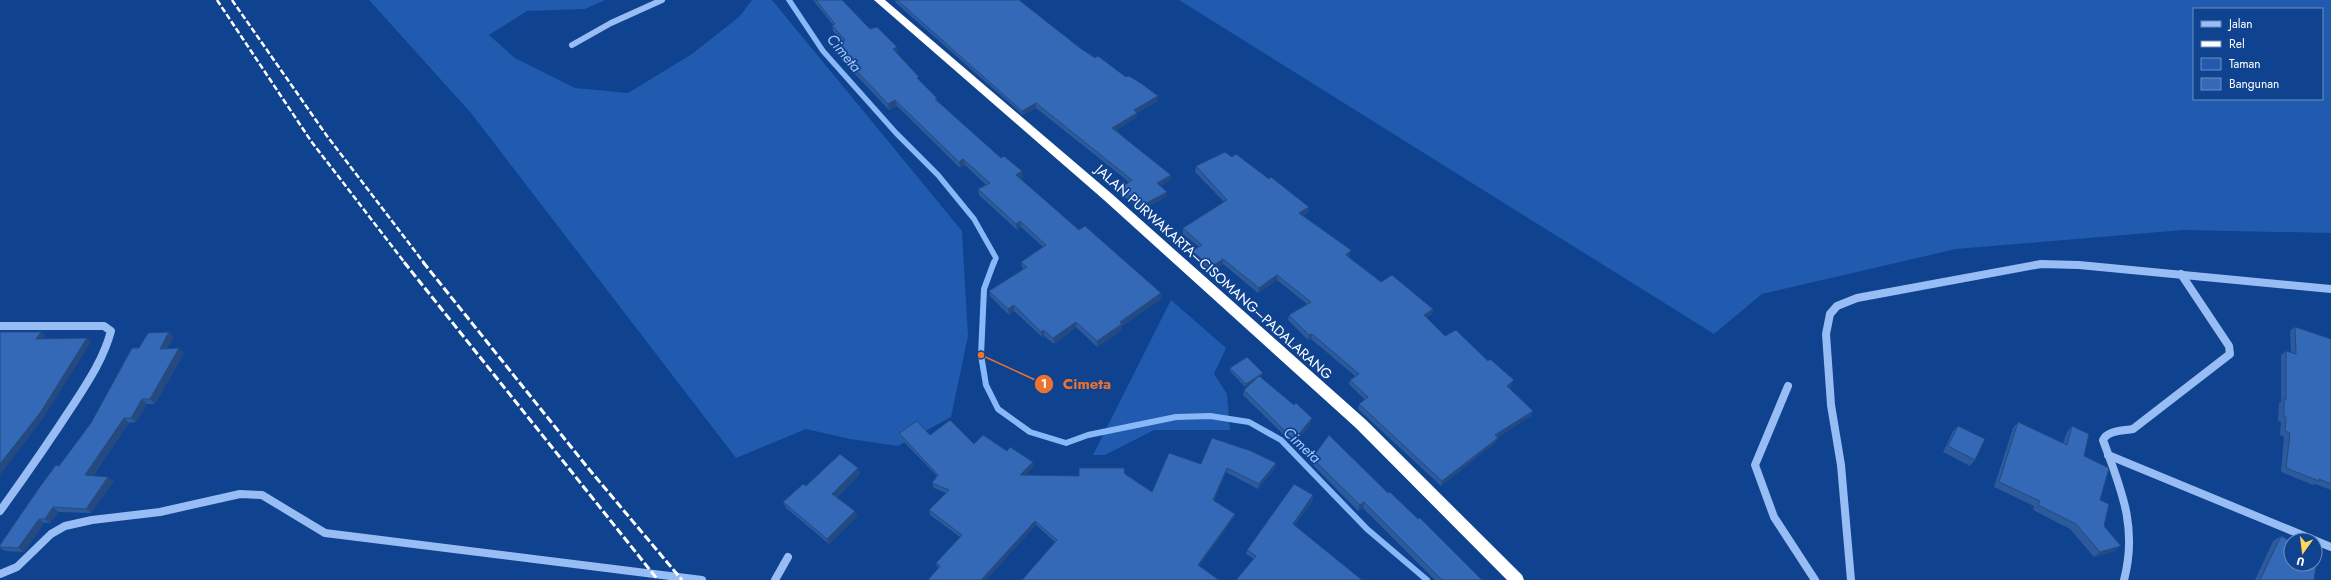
<svg xmlns="http://www.w3.org/2000/svg" width="2331" height="580" font-family="Jost,sans-serif">
	<rect width="100%" height="100%" fill="#0f428f"/>
	<g fill="#205baf" fill-rule="evenodd">
		<polygon points="369,0 605,0 585,9 527,11 489,35 515,58 575,88 628,93 692,54 740,16 752,0 772,0 962,231 968,336 951,417 898,446 850,439 806,429 736,458 471,113"/>
		<path d="M1179,0H2331V233L2183,230L1956,249L1762,294L1714,334ZM2194,9H2322V99H2194Z"/>
		<polygon points="1171,300 1226,348 1214,374 1227,394 1230,430 1154,430 1105,455 1093,455"/>
	</g>
	<g fill="none" stroke-linecap="round" stroke-linejoin="round">
		<polyline stroke="#88b8f8" stroke-width="5.5" points="789,0 823,51 896,133 938,175 974,219 996,258 994,263"/>
		<polyline stroke="#88b8f8" stroke-width="6" points="994,262 984,289 981,355 986,385 998,409 1030,432 1066,443 1088,435 1176,417 1210,416 1249,422 1281,440 1367,529 1427,580"/>
		<polyline stroke="#97bdf4" stroke-width="6" points="572,45 611,23 662,0"/>
		<g stroke="#97bdf4" stroke-width="8">
			<path d="M0,326H104L111,331C104,357 90,379 75,402C51,439 26,475 0,511"/>
			<polyline points="1788,386 1755,465 1774,517 1815,580"/>
			<polyline points="2108,455 2331,547"/>
			<polyline points="0,574 17,567 51,534 65,526 92,520 160,512 240,494 262,495 325,533 702,580"/>
			<polyline points="775,580 788,557"/>
			<polyline points="1851,580 1841,465 1831,405 1826,334 1830,314 1837,306 1857,298 2041,264 2079,265 2331,289"/>
			<path d="M2124,580C2138,527 2121,489 2103,440C2108,430 2123,431 2133,429L2230,354L2229,346L2181,274"/>
		</g>
		<polygon fill="#fff" fill-rule="evenodd" points="874,0 885,0 1112,194 1366,420 1522,575 1524,580 1507,580 1356,428 1104,200"/>
		<g stroke="#fff" stroke-width="2.5" stroke-dasharray="6 2.5" stroke-linecap="butt">
			<polyline points="217,0 311,141 405,263"/>
			<polyline points="232,0 327,136 424,263"/>
		</g>
		<g stroke="#fff" stroke-width="3" stroke-dasharray="8 3" stroke-linecap="butt">
			<polyline points="404,262 658,580"/>
			<polyline points="423,262 588,468 682,580"/>
		</g>
	</g>
	<g fill="#2c5a9d">
		<polygon points="813,0 842,0 870,29 898,53 897,54 938,103 1023,177 1021,179 1079,230 1161,299 1122,326 1122,330 1097,347 1076,327 1054,344 1044,336 1042,337 1014,311 1009,315 990,296 989,291 1023,269 1022,267 1021,262 1043,247 1021,227 1017,230 979,195 978,189 986,185 965,165 960,168 897,106 889,110 834,52 833,46 842,41 833,31 832,25 833,25"/>
		<polygon points="895,0 1019,0 1080,48 1126,77 1158,101 1137,113 1137,117 1116,130 1171,179 1160,186 1167,196 1143,210 1120,194 1120,189 1129,182 1036,108 1023,115 896,3"/>
		<polygon points="1196,166 1308,212 1303,216 1350,255 1349,257 1381,282 1433,309 1432,314 1426,318 1445,336 1512,385 1509,388 1533,411 1531,416 1498,437 1496,442 1441,486 1358,409 1359,404 1365,400 1349,384 1350,380 1355,376 1311,339 1308,340 1288,320 1289,315 1307,304 1277,280 1258,293 1223,264 1211,272 1192,256 1192,251 1199,247 1183,234 1183,228 1224,202 1195,172"/>
		<polygon points="2295,327 2331,339 2331,490 2315,484 2313,485 2281,472 2284,437 2280,435 2281,422 2278,421 2279,403 2281,402 2281,355 2286,351 2291,352 2290,331"/>
		<polygon points="174,337 167,348 184,353 155,404 147,404 136,422 129,423 93,476 114,481 91,513 58,512 50,523 44,523 24,552 5,551 0,548 0,545 91,423"/>
		<polygon points="1230,368 1262,376 1261,377 1311,423 1294,445 1243,395 1244,390 1251,383 1245,387 1230,371"/>
		<polygon points="2018,422 2063,443 2067,432 2072,426 2100,500 2104,526 2115,551 2094,557 2070,529 2033,510 2034,506 1994,487 2013,428"/>
		<polygon points="1958,426 1975,460 1970,466 1943,452 1953,431"/>
		<polygon points="899,433 930,435 1007,451 1033,462 1033,467 1025,475 1079,476 1125,474 1152,492 1201,464 1276,463 1275,468 1258,489 1226,472 1214,501 1235,514 1234,518 1055,542 1036,525 986,580 928,580 939,568 937,567 936,563 960,537 930,515 929,510 946,493 934,488 932,483 937,476 900,438"/>
		<polygon points="1312,458 1388,493 1482,580 1435,580 1363,508 1358,511 1311,463"/>
		<polygon points="858,468 860,474 837,497 855,511 857,516 829,544 786,508 783,502 806,486"/>
		<polygon points="1313,495 1313,500 1294,526 1254,559 1246,554 1247,550"/>
		<polygon points="2281,536 2314,580 2255,580 2273,541"/>
	</g>
	<g fill="#244a80">
		<polygon points="897,47 898,53 894,55 893,49"/>
		<polygon points="1158,96 1158,101 1137,113 1137,117 1113,132 1112,128 1134,110"/>
		<polygon points="937,98 939,104 935,99"/>
		<polygon points="895,100 897,106 889,110 888,104"/>
		<polygon points="1036,103 1036,108 1023,115 1022,111"/>
		<polygon points="963,159 965,165 960,168 959,162"/>
		<polygon points="1022,171 1023,177 1017,181 1016,175"/>
		<polygon points="1171,175 1171,179 1157,188 1157,183"/>
		<polygon points="1167,192 1167,196 1143,210 1143,205"/>
		<polygon points="1309,207 1308,212 1299,219 1299,213"/>
		<polygon points="1020,221 1021,227 1017,230 1016,224"/>
		<polygon points="1351,250 1350,255 1345,260 1346,255"/>
		<polygon points="1223,259 1223,264 1211,272 1211,267"/>
		<polygon points="1277,275 1277,280 1258,293 1259,288"/>
		<polygon points="1161,293 1161,299 1122,326 1122,330 1097,347 1097,341 1120,322"/>
		<polygon points="1014,305 1014,311 1009,315 1008,309"/>
		<polygon points="1433,309 1432,314 1422,320 1424,315"/>
		<polygon points="1076,322 1076,327 1054,344 1053,338"/>
		<polygon points="1044,330 1044,336 1042,337 1041,332"/>
		<polygon points="41,332 46,336 41,343 36,339"/>
		<polygon points="169,332 174,337 164,353 160,349"/>
		<polygon points="1312,334 1311,339 1308,340 1309,335"/>
		<polygon points="87,338 91,342 44,417 0,475 0,464"/>
		<polygon points="179,348 184,353 155,404 150,399"/>
		<polygon points="1263,373 1262,376 1245,387 1246,384"/>
		<polygon points="1514,380 1512,385 1505,390 1507,386"/>
		<polygon points="142,399 147,404 136,422 131,418"/>
		<polygon points="1533,411 1531,416 1494,440 1495,435"/>
		<polygon points="124,418 129,423 90,480 85,475"/>
		<polygon points="1312,418 1311,423 1294,445 1294,440"/>
		<polygon points="1498,438 1496,442 1441,486 1442,481"/>
		<polygon points="1033,462 1033,467 1021,480 1020,475"/>
		<polygon points="1276,463 1275,468 1258,489 1259,484"/>
		<polygon points="858,468 860,474 834,499 832,494"/>
		<polygon points="1227,468 1226,472 1213,505 1213,500"/>
		<polygon points="108,477 114,481 91,513 86,509"/>
		<polygon points="1313,495 1313,500 1292,529 1293,524"/>
		<polygon points="1364,502 1363,508 1358,511 1360,505"/>
		<polygon points="53,507 58,512 50,523 45,519"/>
		<polygon points="855,511 857,516 829,544 827,539"/>
		<polygon points="1235,514 1234,518 1197,569 1198,565"/>
		<polygon points="39,519 44,523 24,552 18,548"/>
		<polygon points="1035,521 1036,525 986,580 981,580"/>
		<polygon points="2121,546 2115,551 2094,557 2100,552"/>
	</g>
	<g fill="#3369b7" stroke="#244a80">
		<polygon points="816,0 842,0 870,29 877,27 897,47 893,49 919,77 917,78 937,98 935,99 1001,158 1004,156 1022,171 1016,175 1079,230 1085,226 1161,293 1120,322 1122,324 1097,341 1076,322 1053,338 1044,330 1041,332 1014,305 1008,309 989,291 1027,267 1021,262 1046,245 1020,221 1016,224 978,189 990,183 963,159 959,162 895,100 888,104 833,46 845,40 832,25 835,24"/>
		<polygon points="897,0 1019,0 1080,48 1095,58 1098,56 1126,77 1129,76 1142,84 1158,96 1134,110 1137,113 1112,128 1171,175 1157,183 1167,192 1143,205 1120,189 1132,180 1036,103 1022,111"/>
		<polygon points="1225,152 1232,157 1236,154 1269,179 1271,177 1309,207 1299,213 1351,250 1346,255 1381,282 1392,275 1433,309 1424,315 1445,336 1456,330 1488,361 1490,359 1514,380 1507,386 1533,411 1495,435 1498,438 1442,481 1359,404 1368,397 1350,380 1359,374 1312,334 1309,335 1289,315 1311,302 1277,275 1259,288 1223,259 1211,267 1192,251 1202,245 1183,228 1227,200 1196,166"/>
		<polygon points="2295,327 2331,339 2331,484 2319,479 2319,481 2286,468 2290,433 2285,431 2286,417 2284,417 2284,399 2286,400 2286,351 2296,354"/>
		<polygon points="0,332 41,332 36,339 87,338 40,413 0,464"/>
		<polygon points="169,332 160,349 179,348 150,399 142,399 131,418 124,418 85,475 108,477 86,509 53,507 45,519 39,519 18,548 0,547 0,545 39,488 56,465 59,466 91,423 132,348 139,348 148,333"/>
		<polygon points="1247,357 1263,373 1246,384 1230,368"/>
		<polygon points="1259,376 1294,405 1296,403 1312,418 1294,440 1244,390"/>
		<polygon points="950,420 974,444 983,435 1007,451 1010,447 1033,462 1020,475 1079,476 1079,468 1124,468 1125,474 1152,492 1169,453 1201,464 1212,438 1251,451 1276,463 1259,484 1227,468 1213,500 1235,514 1198,565 1219,580 1022,580 1057,540 1035,521 981,580 928,580 940,566 936,563 962,535 929,510 949,490 932,483 938,475 899,433 917,421 930,435"/>
		<polygon points="2018,422 2067,445 2072,426 2089,434 2084,456 2109,468 2100,500 2109,504 2104,526 2121,546 2100,552 2076,524 2038,505 2040,501 1999,482"/>
		<polygon points="1958,426 1985,439 1975,460 1948,446"/>
		<polygon points="1329,435 1388,493 1390,492 1418,519 1420,518 1482,580 1442,580 1364,502 1360,505 1312,458"/>
		<polygon points="840,454 858,468 832,494 855,511 827,539 783,502 803,484 806,486"/>
		<polygon points="1294,484 1313,495 1293,524 1362,580 1236,580 1256,556 1247,550"/>
		<polygon points="2281,536 2291,541 2291,564 2315,564 2315,552 2318,554 2314,580 2260,580"/>
	</g>
	<g text-anchor="middle" stroke-width="3.5" stroke-linejoin="round" paint-order="stroke">
		<g font-size="14" fill="#fff" stroke="#0f428f">
			<text transform="translate(1214 272) rotate(42)" y="5">JALAN PURWAKARTA–CISOMANG–PADALARANG</text>
		</g>
		<g font-size="15" font-style="italic" fill="#a3c8fb" stroke="#0f428f">
			<text transform="translate(844 53) rotate(50)" y="5">Cimeta</text>
			<text transform="translate(1302 445) rotate(43)" y="5">Cimeta</text>
		</g>
	</g>
	<path fill="none" stroke="#eb7230" stroke-width="1.5" d="M981 355L1044 384"/>
	<g fill="#eb7230" stroke="#0f428f" stroke-width="1.5">
		<circle cx="981" cy="355" r="4"/>
		<circle cx="1044" cy="384" r="10"/>
	</g>
	<g font-size="12" text-anchor="middle" font-weight="bold" fill="#fff">
		<text x="1044" y="388">1</text>
	</g>
	<g font-size="15" text-anchor="middle" font-weight="bold" fill="#eb7230" stroke="#0f428f" stroke-width="3.5" stroke-linejoin="round" paint-order="stroke">
		<text x="1087" y="389">Cimeta</text>
	</g>
	<rect x="2193" y="8" width="130" height="92" fill="#0f428f" stroke="#6f8ebc"/>
	<rect x="2201" y="21" width="20" height="6" fill="#97bdf4" stroke="#6f8ebc"/>
	<text x="2229" y="28" font-size="12" fill="#ffffff">Jalan</text>
	<rect x="2201" y="41" width="20" height="6" fill="#ffffff" stroke="#6f8ebc"/>
	<text x="2229" y="48" font-size="12" fill="#ffffff">Rel</text>
	<rect x="2201" y="58" width="20" height="12" fill="#205baf" stroke="#6f8ebc"/>
	<text x="2229" y="68" font-size="12" fill="#ffffff">Taman</text>
	<rect x="2201" y="78" width="20" height="12" fill="#3369b7" stroke="#6f8ebc"/>
	<text x="2229" y="88" font-size="12" fill="#ffffff">Bangunan</text>
	<g transform="translate(2303 552) rotate(194)"><circle r="19" fill="#0f428f" stroke="#6f8ebc"/>
	<path d="M0-3L7 15L0 10L-7 15Z" fill="#ffd65a"/>
	<text y="-6" font-size="11" font-weight="bold" text-anchor="middle" fill="#ffffff">U</text>
	</g>
</svg>
